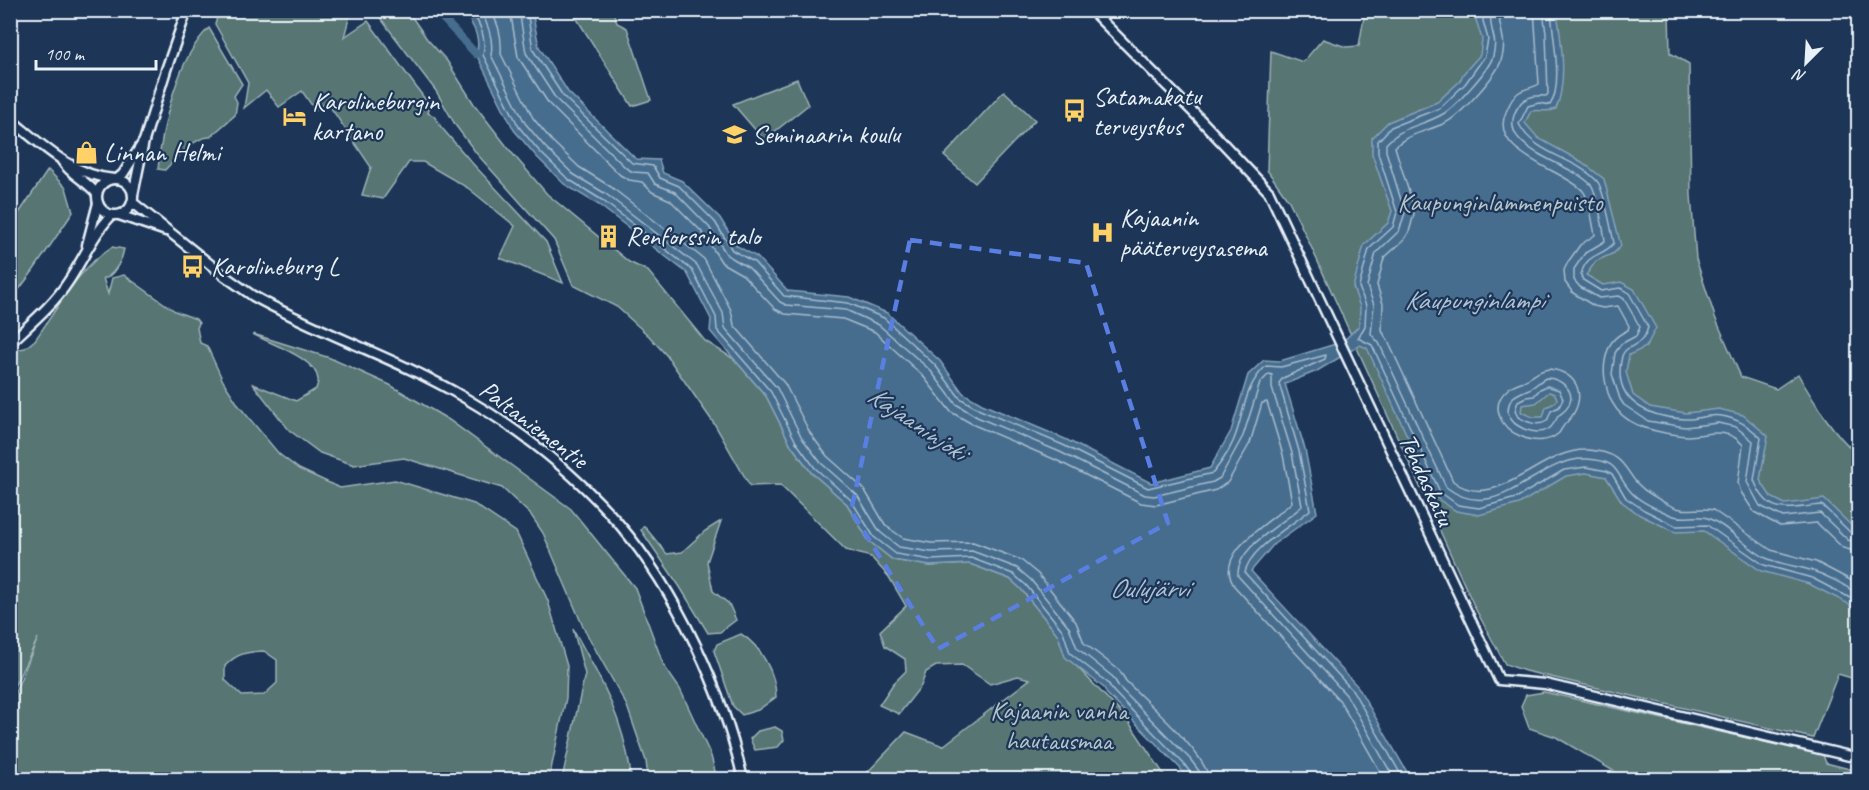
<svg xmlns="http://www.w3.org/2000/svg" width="1869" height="790" font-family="Caveat,sans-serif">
	<rect width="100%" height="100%" fill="#1d3557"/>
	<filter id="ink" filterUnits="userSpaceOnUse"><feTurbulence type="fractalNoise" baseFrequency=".0167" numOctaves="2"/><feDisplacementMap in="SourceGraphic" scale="12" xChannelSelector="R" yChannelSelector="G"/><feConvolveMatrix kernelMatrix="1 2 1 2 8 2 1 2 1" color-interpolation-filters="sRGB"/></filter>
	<g filter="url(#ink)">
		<g fill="#567473" stroke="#9fb2b6" stroke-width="1.5" fill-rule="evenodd">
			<polygon points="407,10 427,39 447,61 474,104 512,153 547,194 629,262 648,271 705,341 734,359 766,396 791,445 811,472 847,504 869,541 893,560 930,566 970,564 1010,579 1021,589 1058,635 1064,653 1126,718 1167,779 861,779 906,732 943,746 1030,679 1018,676 990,684 962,665 936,666 926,672 921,686 899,714 879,705 893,684 906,671 905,659 885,646 880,631 906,606 889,577 871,557 846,550 780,485 750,486 715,425 667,356 649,336 617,307 573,285 554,240 477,154 456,126 436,91 375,11"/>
			<path d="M211,11H351L344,37L368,21L430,106L428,113L434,116L441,127L473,164L546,242L563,283L500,258L515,226L468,188L423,162H409L383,199L362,195L371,167L327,102L315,110L302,91L279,107L266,90L244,108L248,83L215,24C218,18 216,15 211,11Z"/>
			<polygon points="572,11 613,11 617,23 627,28 651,100 632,106"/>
			<path d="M1365,11H1669L1670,53L1689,64L1691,195L1696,259L1715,317L1741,377L1776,389L1798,374C1815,404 1833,433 1858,455V680L1838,674L1813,738L1525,671L1505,664L1475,608L1308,240L1289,201L1267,170L1271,51L1303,62L1323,39L1346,47L1359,46Z"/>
			<path d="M209,28L242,84L234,96L237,102L235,115L210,137C195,136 175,159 165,170L158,169C162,127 177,58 209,28Z"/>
			<polygon points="797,79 808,105 764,140 733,104"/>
			<polygon points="1004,91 1035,120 975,183 944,156"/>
			<polygon points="48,170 66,188 73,212 33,271 11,300 11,225"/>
			<path d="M112,247L124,249C122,260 117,270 107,278H103L108,294L112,278L124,275L175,311L196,319L199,323L197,328L200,343L207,346L223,381L239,406L279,454L299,469L340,488L395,480L474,504L516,532L548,601L567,666L566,698L549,779H11V702L38,638L11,693V353L15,350L25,348L35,340C58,308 78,268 112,247ZM264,651L277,660V683L264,695L242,696L225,680V666C237,653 247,652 264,651Z"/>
			<path d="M253,334L330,358L390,385L449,420L571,509L635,588L664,666L680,689L711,756L717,779H648L646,761L627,706L584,629L543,533L531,515L502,488L404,458L354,465L320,453L289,430L253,384L296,401L316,389C316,388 319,381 318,380C317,358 270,344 253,334Z"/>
			<polygon points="721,521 707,562 713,591 729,604 736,620 720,632 708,633 680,587 641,530 644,526 667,554 682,552 705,531"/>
			<path d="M573,629C601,679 624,719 631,776L629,779H562L585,674Z"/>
			<path d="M741,634C761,646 776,674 776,697L758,710L742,715L733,706L714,651L717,644Z"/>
			<polygon points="1544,692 1823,755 1826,763 1858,771 1858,779 1627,779 1556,737 1529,728 1521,706 1526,695"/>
			<polygon points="775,727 782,731 784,740 778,747 755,750 750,739 758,731"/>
		</g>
		<path fill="#466d8e" stroke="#87a2b8" stroke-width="1.5" fill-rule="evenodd" d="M464,11H532L539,47L568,92L636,159L659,160L663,173L682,181L720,218L737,246L757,257L788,291L849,297L887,313L940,361L963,393L982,404L1065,439L1151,483L1210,468L1231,431L1248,375L1264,360L1280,361L1342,342L1359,326L1360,307L1353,287L1364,245L1388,223L1392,211L1372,154V138L1388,122L1437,102L1460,81L1463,74L1480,55L1482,39L1476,20L1478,11H1557C1561,41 1568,80 1556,109C1547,113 1540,109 1531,111L1525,123L1538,138L1582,162L1604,179L1621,246L1614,253L1596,261L1586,275L1603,285L1621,282L1634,289L1656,328L1646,347L1629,355L1626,372L1633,395L1650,407L1686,413L1719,409L1743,415L1768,436L1760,480L1771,497L1785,504L1824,499L1858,532V613L1847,603L1809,584L1761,571L1704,531L1675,532L1640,515L1622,502L1606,477L1586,473L1566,476L1519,504L1479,515L1456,511L1435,497L1367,348L1360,345L1317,371L1285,384L1305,449L1317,513L1274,544L1251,571L1358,687L1411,779H1188L1180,768L1107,694L1104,688L1065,657L1058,635L1021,589L1010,579L970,564L930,566L893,560L869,541L847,504L811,472L791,445L766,396L710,331L711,319L687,273L599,205L564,184L536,156L514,130L476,54C482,38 472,24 464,11ZM1549,392L1555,394L1557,399L1555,403L1546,407L1543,417H1532L1521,412L1522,405L1536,403Z"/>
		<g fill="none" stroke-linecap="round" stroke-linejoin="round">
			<g stroke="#a7bcce" stroke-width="1.5">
				<path d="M471,10C480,24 487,38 483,55L519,127L540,152L568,179L602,200L692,270L716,317L717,330L771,392L796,442L815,468L851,500L874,537L896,554L931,560L971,558L1013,574L1026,585L1063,631L1070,653L1108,683L1113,691L1184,764L1192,775L1193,780"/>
				<path d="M480,10C488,24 494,39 491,55L525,123L545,147L573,174L606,194L697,265L723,313L725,328L777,388L802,438L821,463L857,495L880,532L899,547L931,552L972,551L1017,568L1031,580L1069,627L1077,648L1113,677L1119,687L1190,759L1199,771L1200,780"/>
				<path d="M490,10C499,23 502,39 501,54L533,118L552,141L579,167L611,187L704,259L731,310L734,325L785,384L810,433L827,456L864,489L886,526L903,538L931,543L973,542L1021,560L1038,574L1076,622L1084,643L1119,670L1126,681C1145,701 1208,755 1209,780"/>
				<path d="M510,10L518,57L549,104L620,175L629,180L642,182L652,192L670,200L702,232L722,263L743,275L775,309L785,314L843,319L875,332L923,376L951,412L974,425L1056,460L1141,503L1156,505L1216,490L1228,482L1250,443L1262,403L1267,402L1283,455L1292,502C1273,521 1210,553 1235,587L1340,701L1385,780"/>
				<path d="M519,10L526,53L556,99L626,168L633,172L648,173L655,184L675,192L709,227L727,255L749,268L780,302L786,305L846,310L879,325L930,370L956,404L977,417L1060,452L1145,495L1154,496L1213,482L1220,478L1243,436L1260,383L1269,374L1272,375V388L1292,453L1302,506C1285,523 1235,547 1238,576L1347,696L1395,780"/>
				<path d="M527,10L533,50L563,96L632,163L653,166L660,178L679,186L715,222L732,250L754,262L784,296L848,303L884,318L935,365L960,398L980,410L1063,445L1148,488L1213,473C1222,462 1233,445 1237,431C1245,406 1246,385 1266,366L1281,367L1326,355L1325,359L1283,378L1279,383L1299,451L1310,510C1293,525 1248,549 1245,573L1353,691L1404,780"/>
				<polyline points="1484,10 1483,21 1488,39 1485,56 1465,84 1440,108 1391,127 1378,141 1378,153 1397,212 1393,227 1369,249 1359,287 1366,306 1365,326 1358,338 1372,345 1440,492 1458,505 1479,508 1516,498 1564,470 1586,467 1607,471 1612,474 1626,498 1644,510 1676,526 1707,525 1764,565 1812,578 1850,598 1858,605"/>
				<path d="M1491,10C1492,15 1490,20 1491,24C1493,39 1497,39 1493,56C1490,69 1455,107 1443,114C1423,126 1403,125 1386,144V151L1405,213L1399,231L1376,253L1367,286L1374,305L1371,334L1379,343L1446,487C1499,528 1536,456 1587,459C1621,461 1614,473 1631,492C1641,503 1658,509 1671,515C1684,521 1698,513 1710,519C1731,528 1746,548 1766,558C1779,564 1796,566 1810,570C1826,575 1846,585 1858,595"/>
				<path d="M1501,10C1501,15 1499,20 1500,24C1503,38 1506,46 1501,61C1496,76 1460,116 1445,123C1429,131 1408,133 1395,147L1413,205L1414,214L1409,232L1404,240L1384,258L1377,285L1383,304L1382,331L1387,339L1453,481C1496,515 1541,447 1588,450C1634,453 1621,478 1652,495C1660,500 1672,508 1681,509C1691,511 1702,507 1713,510L1771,550L1816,562L1858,584"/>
				<path d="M1534,10L1539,84C1533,88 1525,88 1518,93C1512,97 1509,105 1506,112C1487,153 1565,170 1583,191C1589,197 1593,226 1595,235L1580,245L1568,262L1564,270L1565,282L1573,293L1594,306L1603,308L1618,306L1629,326L1628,330C1613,337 1608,344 1605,361C1603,373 1605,381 1608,393C1617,420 1639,428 1665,433C1672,434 1680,436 1688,436C1709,435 1727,426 1743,445L1738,483L1741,492L1754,512L1780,526L1817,523L1843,548L1858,552"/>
				<path d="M1543,10L1546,34L1548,94L1546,96C1537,95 1526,96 1520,104C1487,149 1574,162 1592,186C1596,193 1604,231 1605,241L1585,253L1574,269V280L1580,287L1599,298L1619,296L1624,299L1640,327L1636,336L1621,344L1615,353L1612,374L1620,399L1624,405L1648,421L1685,427L1718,423L1736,427L1753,441L1747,482L1760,506L1783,517L1820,513L1848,540L1858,543"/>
				<path d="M1551,10C1552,35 1564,85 1550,105L1539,103L1528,106L1519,124C1535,155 1575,157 1597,181C1603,187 1612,233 1614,243C1603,257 1586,252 1581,275L1583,280L1601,291L1620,288L1629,293L1648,327C1643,349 1626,343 1622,356C1611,401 1647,417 1685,419C1697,420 1710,413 1722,416C1738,419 1749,426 1761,438L1754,480C1769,519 1790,507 1822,505L1852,534L1858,535"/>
				<path d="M1549,369C1580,372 1588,400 1567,422C1563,425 1562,429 1559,433C1548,443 1532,442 1520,436C1500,428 1489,405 1508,389C1513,384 1519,383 1524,381C1533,377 1538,370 1549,369Z"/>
				<path d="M1546,378C1560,378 1576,390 1569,405C1566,411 1563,412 1559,415C1557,417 1556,421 1554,423C1548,434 1535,433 1524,429C1516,425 1511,422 1508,413C1508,397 1515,395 1529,389C1535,387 1539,381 1546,378Z"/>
				<path d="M1547,386L1559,390L1563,399L1559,407L1551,411L1547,421C1538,427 1527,422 1518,417L1515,411L1518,401L1526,397L1534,396L1540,389Z"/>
			</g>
			<polyline stroke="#466d8e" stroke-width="8" points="435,10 476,54"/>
			<defs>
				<g id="tertiary">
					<polyline points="1091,10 1199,118 1269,192 1499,680 1545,684 1858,758"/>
					<path d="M10,119C41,144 73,176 114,179"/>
					<path d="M62,161C71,175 87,181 97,194"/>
					<circle cx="115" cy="197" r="18"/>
					<polyline points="117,179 123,174 144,141"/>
					<polyline points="133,195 144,141 166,70 187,10"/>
					<path d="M132,202L226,277L253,296C321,334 397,358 465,398C522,431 577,475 619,524C676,590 725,695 743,780"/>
					<polyline points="119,215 166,231"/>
					<polyline points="87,245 98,203"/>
					<path d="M10,343C31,323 53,305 68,282C83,260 93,234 112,215"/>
				</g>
			</defs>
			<use href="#tertiary" stroke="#e8f1f8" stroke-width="13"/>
			<use href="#tertiary" stroke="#1d3557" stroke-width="8"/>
			<polyline stroke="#e8f1f8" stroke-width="2" stroke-dasharray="9 4.5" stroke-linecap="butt" points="1530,776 1535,780"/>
		</g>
	</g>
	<path fill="none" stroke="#5a7fe2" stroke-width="4.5" stroke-dasharray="12 8" stroke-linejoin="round" d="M910,240L1086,263L1168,523L938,649L851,511Z"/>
	<defs>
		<symbol id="bus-bare" viewBox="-9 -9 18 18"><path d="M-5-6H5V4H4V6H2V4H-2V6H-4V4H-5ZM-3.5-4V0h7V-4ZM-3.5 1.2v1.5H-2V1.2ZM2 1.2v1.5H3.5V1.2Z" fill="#ffd166" stroke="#1d3557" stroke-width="2.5" paint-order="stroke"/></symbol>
		<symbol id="hotel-bare" viewBox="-9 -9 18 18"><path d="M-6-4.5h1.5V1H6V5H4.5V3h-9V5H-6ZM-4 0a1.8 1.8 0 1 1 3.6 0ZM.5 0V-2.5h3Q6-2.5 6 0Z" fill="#ffd166" stroke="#1d3557" stroke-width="2.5" paint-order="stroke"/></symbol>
		<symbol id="school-bare" viewBox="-9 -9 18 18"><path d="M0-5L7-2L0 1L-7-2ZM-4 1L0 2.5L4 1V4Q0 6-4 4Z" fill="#ffd166" stroke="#1d3557" stroke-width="2.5" paint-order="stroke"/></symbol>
		<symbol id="shop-bare" viewBox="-9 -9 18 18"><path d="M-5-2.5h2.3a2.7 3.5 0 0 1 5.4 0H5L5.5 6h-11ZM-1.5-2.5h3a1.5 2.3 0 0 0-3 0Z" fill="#ffd166" stroke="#1d3557" stroke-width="2.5" paint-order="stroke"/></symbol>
		<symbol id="hospital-bare" viewBox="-9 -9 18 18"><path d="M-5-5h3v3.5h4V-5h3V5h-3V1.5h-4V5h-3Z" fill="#ffd166" stroke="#1d3557" stroke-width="2.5" paint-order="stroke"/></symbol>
		<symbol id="building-bare" viewBox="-9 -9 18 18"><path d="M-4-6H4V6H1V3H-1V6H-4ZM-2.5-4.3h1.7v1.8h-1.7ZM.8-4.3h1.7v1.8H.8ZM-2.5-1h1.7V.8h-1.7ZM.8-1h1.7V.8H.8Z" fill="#ffd166" stroke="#1d3557" stroke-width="2.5" paint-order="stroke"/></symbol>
	</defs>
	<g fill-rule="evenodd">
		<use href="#bus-bare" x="1058" y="94" width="33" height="33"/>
		<use href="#hotel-bare" x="278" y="100" width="33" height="33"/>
		<use href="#school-bare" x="718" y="118" width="33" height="33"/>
		<use href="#shop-bare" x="70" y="136" width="33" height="33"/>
		<use href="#hospital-bare" x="1086" y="216" width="33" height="33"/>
		<use href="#building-bare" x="592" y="220" width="33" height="33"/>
		<use href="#bus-bare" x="176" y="250" width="33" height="33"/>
	</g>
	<g text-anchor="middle" stroke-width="4.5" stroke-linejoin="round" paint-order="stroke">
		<g font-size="26" fill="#e8f1f8" stroke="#1d3557" text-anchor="start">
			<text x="1093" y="105">Satamakatu<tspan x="1093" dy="30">terveyskus</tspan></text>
			<text x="312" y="110">Karolineburgin<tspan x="312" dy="30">kartano</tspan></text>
			<text x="752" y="143">Seminaarin koulu</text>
			<text x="104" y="161">Linnan Helmi</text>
			<text x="1120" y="226">Kajaanin<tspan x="1120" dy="30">pääterveysasema</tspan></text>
			<text x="626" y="245">Renforssin talo</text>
			<text x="211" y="275">Karolineburg L</text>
		</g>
		<g font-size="26" fill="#b5c5c9" stroke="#1d3557">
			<text x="1500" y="211">Kaupunginlammenpuisto</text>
			<text x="1059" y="719">Kajaanin vanha<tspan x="1059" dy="30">hautausmaa</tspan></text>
		</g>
		<g font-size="26" fill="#e8f1f8" stroke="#1d3557">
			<text transform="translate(534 424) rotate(37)" y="9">Paltaniementie</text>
			<text transform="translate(1427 479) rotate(65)" y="9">Tehdaskatu</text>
		</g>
		<g font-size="27" font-style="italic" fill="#afc3d3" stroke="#1d3557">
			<text x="1474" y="309">Kaupunginlampi</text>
			<text transform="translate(917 423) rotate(34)" y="9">Kajaaninjoki</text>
			<text x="1149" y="597">Oulujärvi</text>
		</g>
	</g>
	<rect width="1869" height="790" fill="none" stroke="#1d3557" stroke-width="36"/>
	<rect x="18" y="18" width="1833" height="754" fill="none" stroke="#e8f1f8" stroke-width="2" filter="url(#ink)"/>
	<g transform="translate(1806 63) rotate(204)" stroke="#1d3557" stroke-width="4.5" paint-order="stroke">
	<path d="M0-4.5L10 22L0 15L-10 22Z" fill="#e8f1f8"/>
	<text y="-9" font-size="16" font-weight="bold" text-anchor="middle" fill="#e8f1f8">N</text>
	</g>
	<path d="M36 60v9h120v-9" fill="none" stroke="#e8f1f8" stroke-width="3"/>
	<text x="45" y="60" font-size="18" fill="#e8f1f8" stroke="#1d3557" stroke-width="4.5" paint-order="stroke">100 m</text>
</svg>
